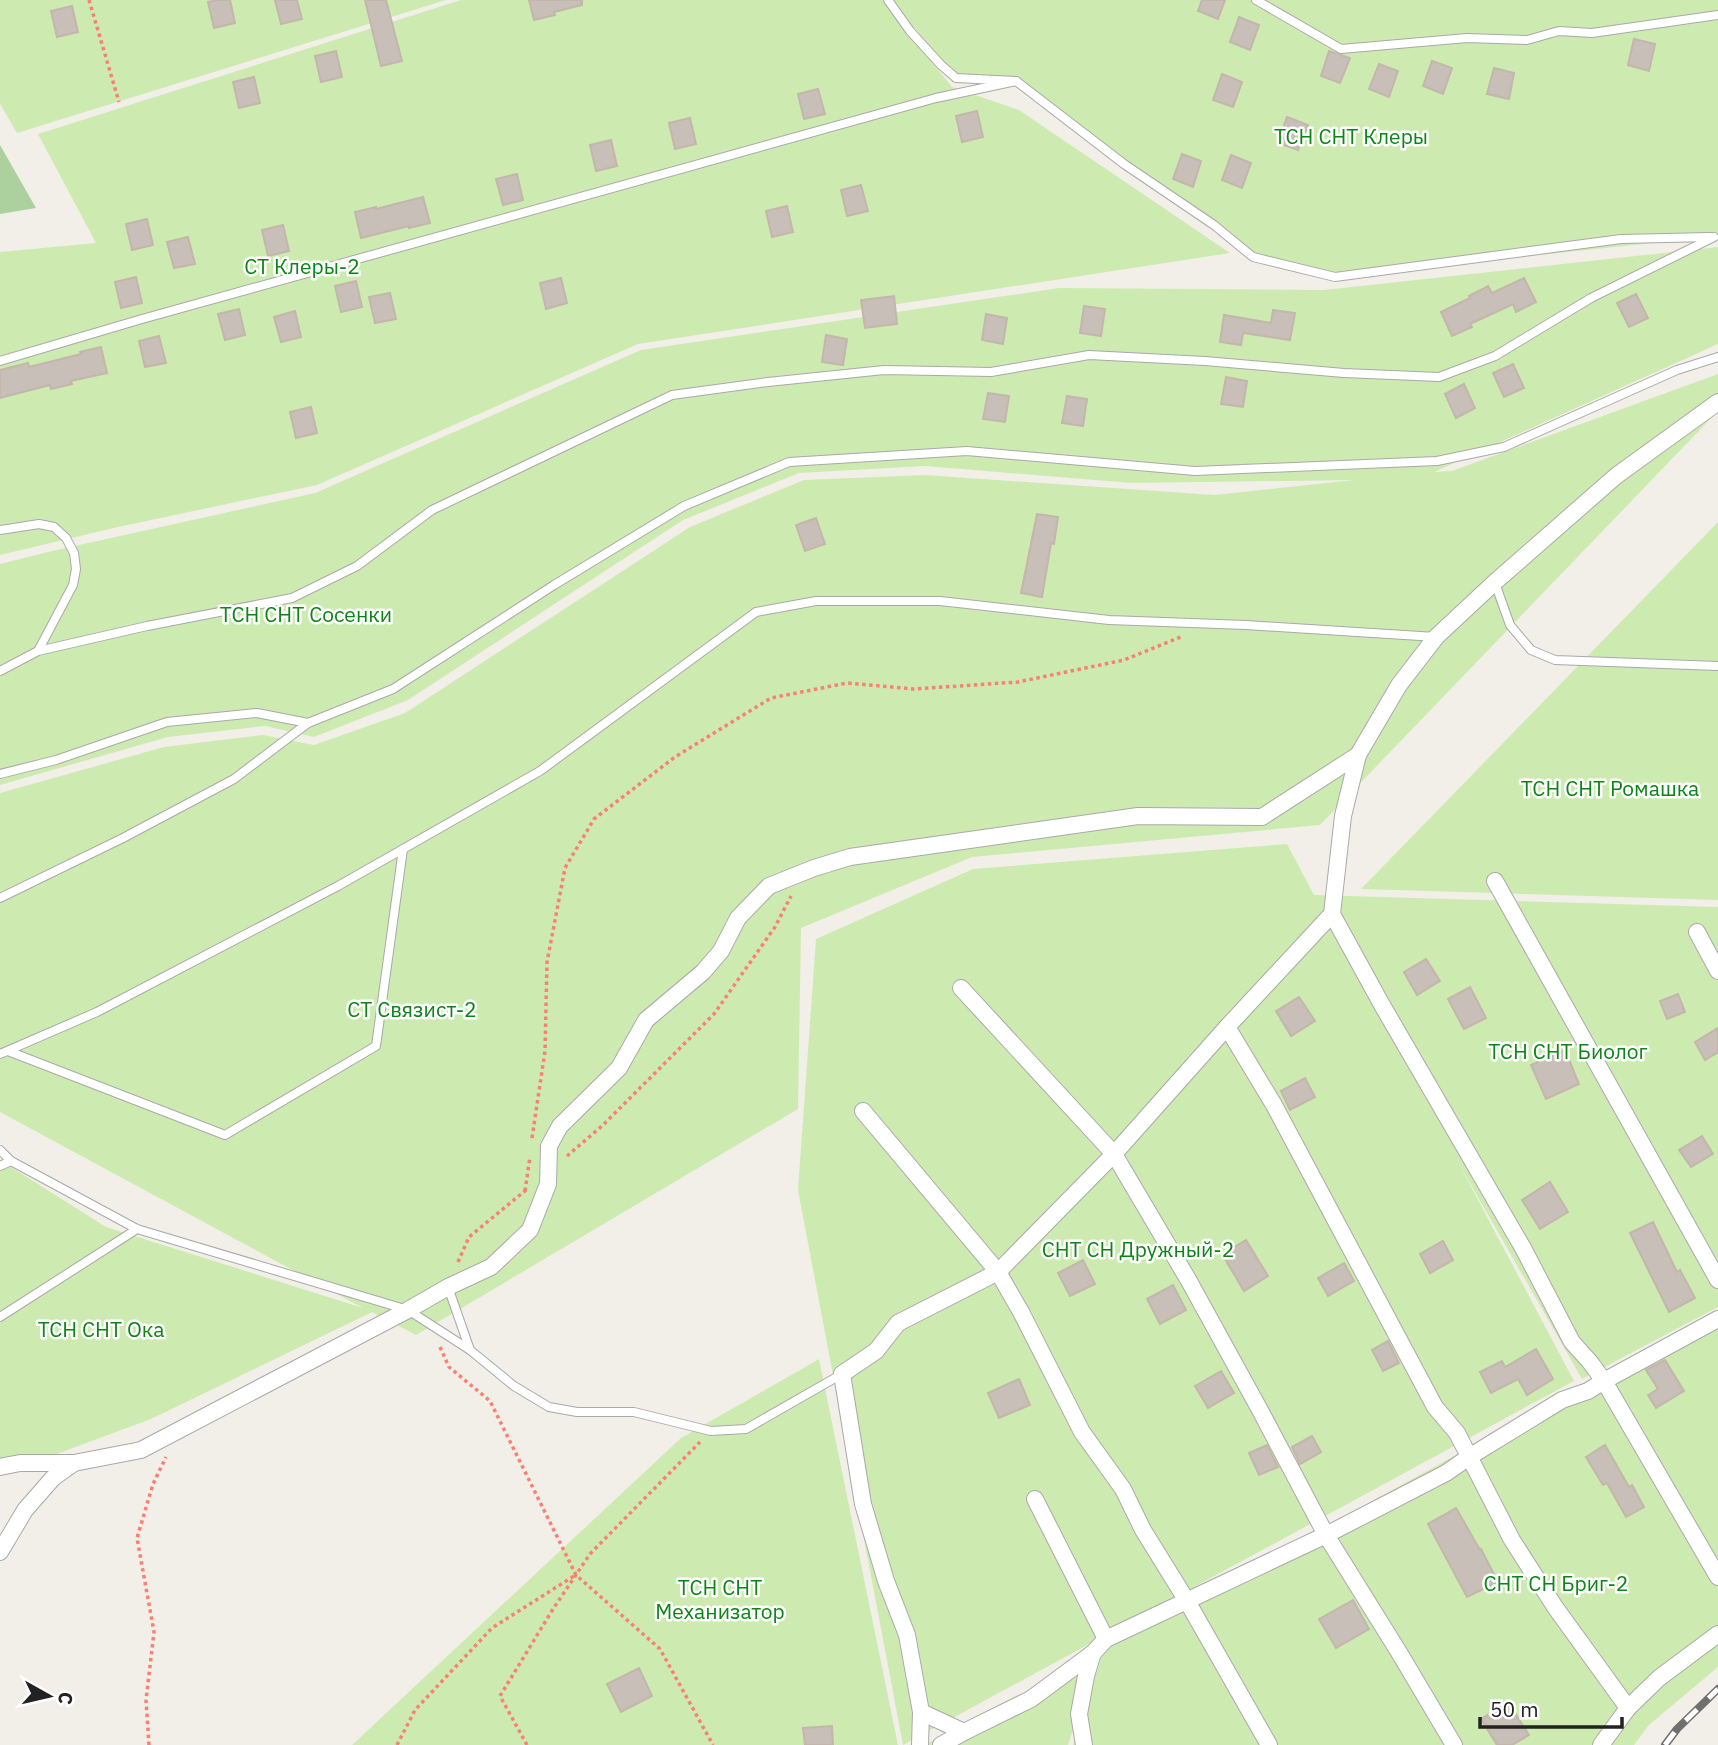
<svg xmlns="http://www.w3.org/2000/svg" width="1718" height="1745" font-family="'IBM Plex Sans',sans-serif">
	<rect width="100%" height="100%" fill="#f2efe9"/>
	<g fill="#cdebb0">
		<polygon points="0,0 446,0 17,133 0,104"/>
		<polygon points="461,0 882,0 952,87 1019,110 1230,253 638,344 317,485 118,527 0,555 0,252 96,243 38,134"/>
		<polygon points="891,0 1718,0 1718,236 1342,276 1253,257 1016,81 956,78"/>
		<polygon points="1718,247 1718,344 1434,472 1452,471 1718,374 1718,411 1320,825 972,857 801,928 798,1109 416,1335 372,1312 151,1419 0,1475 0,1160 106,1227 363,1308 0,1112 0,793 164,747 263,735 314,745 405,713 690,527 804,480 925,475 1215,495 1354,480 1131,483 925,466 799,473 683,520 408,700 314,737 265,726 168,737 0,785 0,564 52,551 315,493 641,350 1059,288 1324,290"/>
		<polygon points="1718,522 1718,900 1361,889"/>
		<polygon points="1287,844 1314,895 1718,907 1718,1307 1582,1379 1459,1164 1574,1381 903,1745 798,1190 816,939 973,869"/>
		<polygon points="1716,1313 1718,1317 1718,1667 1649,1725 1634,1745 1073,1745 1105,1647"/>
		<polygon points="819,1359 898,1745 352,1745 681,1438"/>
		<polygon points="1097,1657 1068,1745 924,1745"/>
	</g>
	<polygon fill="#add19e" points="0,145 36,208 0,214"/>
	<g fill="#c7bfb8" stroke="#c4b6ab" stroke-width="2">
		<polygon points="217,0 230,0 235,23 214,28 208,2"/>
		<polygon points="275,0 297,0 302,19 281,24"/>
		<polygon points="365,0 386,0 402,61 381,66"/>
		<polygon points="529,0 582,0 582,5 554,12 555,15 534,20"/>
		<polygon points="1202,0 1225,0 1218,19 1198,11"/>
		<polygon points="72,6 78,32 57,37 51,11"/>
		<polygon points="1239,17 1259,25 1250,50 1230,42"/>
		<polygon points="1634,39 1655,44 1649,71 1628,65"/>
		<polygon points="336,51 342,77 321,82 315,56"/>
		<polygon points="1329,51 1350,58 1340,83 1321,76"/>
		<polygon points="1432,61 1452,68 1443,94 1423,86"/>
		<polygon points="1379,64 1398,71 1389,97 1369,89"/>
		<polygon points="1494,68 1514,73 1509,99 1487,94"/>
		<polygon points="1222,74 1242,82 1233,107 1213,100"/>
		<polygon points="254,77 260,103 239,108 233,82"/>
		<polygon points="818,89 825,114 804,119 798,94"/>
		<polygon points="977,111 983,137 962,142 956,116"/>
		<polygon points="1287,117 1308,125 1298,150 1278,143"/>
		<polygon points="690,118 696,144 675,149 669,123"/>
		<polygon points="611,140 617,166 596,171 590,145"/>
		<polygon points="1182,154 1201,161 1193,187 1173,179"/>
		<polygon points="1231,155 1251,163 1242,188 1222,180"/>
		<polygon points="517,174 523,200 503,205 496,179"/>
		<polygon points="861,185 868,211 847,216 841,190"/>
		<polygon points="423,197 430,223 409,228 409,226 361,238 355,212 376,207 376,209"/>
		<polygon points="787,206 793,232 772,237 766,211"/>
		<polygon points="147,219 153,245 132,250 126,224"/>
		<polygon points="283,225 289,251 268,256 262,230"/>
		<polygon points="188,237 195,264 174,268 167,242"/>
		<polygon points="136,277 142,303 121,308 115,282"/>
		<polygon points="561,278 567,303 546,309 540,283"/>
		<polygon points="1524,278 1536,302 1516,312 1513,304 1470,324 1472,327 1452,336 1441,312 1470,298 1469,296 1488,286 1492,293"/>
		<polygon points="356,281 362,307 341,312 335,286"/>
		<polygon points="390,293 396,319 375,323 369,297"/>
		<polygon points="1636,294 1648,318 1629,327 1617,303"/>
		<polygon points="894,296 897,324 865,328 861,300"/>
		<polygon points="1084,306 1105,309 1101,336 1080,333"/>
		<polygon points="239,309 245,335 225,340 218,314"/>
		<polygon points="1273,310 1295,313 1290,340 1243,333 1241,345 1220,342 1224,315 1271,323"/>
		<polygon points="295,311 301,337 281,342 274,317"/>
		<polygon points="986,314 1007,318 1003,344 982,340"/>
		<polygon points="826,335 847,339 843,365 822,362"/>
		<polygon points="159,336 166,363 145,367 139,341"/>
		<polygon points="101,347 107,373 71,381 72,384 51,389 50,385 0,398 0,370 28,363 29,367 81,354 80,352"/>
		<polygon points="1513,364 1524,388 1504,397 1493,373"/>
		<polygon points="1226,377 1247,381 1243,407 1221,404"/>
		<polygon points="1464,384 1475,408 1456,418 1445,394"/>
		<polygon points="988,393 1009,396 1005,422 983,419"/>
		<polygon points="1067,396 1087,399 1083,426 1062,423"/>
		<polygon points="311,407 317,433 296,438 290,412"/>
		<polygon points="1037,514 1058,517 1054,544 1051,543 1042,597 1021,593"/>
		<polygon points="816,518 825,544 805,551 796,525"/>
		<polygon points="1426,959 1440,981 1417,995 1404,972"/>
		<polygon points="1470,987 1486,1018 1464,1029 1448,999"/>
		<polygon points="1678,994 1685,1012 1667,1019 1660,1001"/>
		<polygon points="1299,997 1315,1021 1291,1036 1276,1011"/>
		<polygon points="1718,1028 1718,1052 1705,1060 1695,1042"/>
		<polygon points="1565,1050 1579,1084 1546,1099 1531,1065"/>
		<polygon points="1305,1078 1315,1097 1290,1110 1281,1091"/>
		<polygon points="1702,1136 1713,1154 1691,1167 1679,1150"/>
		<polygon points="1550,1182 1568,1212 1540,1229 1522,1200"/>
		<polygon points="1653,1222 1677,1272 1680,1270 1695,1298 1669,1312 1630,1233"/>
		<polygon points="1246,1240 1268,1276 1244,1291 1222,1254"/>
		<polygon points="1443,1241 1453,1260 1430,1273 1420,1254"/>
		<polygon points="1083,1260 1095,1284 1070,1296 1058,1273"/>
		<polygon points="1344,1263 1354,1281 1328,1296 1318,1278"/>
		<polygon points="1173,1285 1186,1310 1160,1324 1147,1299"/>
		<polygon points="1388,1341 1399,1363 1383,1371 1372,1350"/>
		<polygon points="1536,1349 1553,1379 1527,1395 1518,1379 1491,1393 1480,1372 1502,1361 1505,1367"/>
		<polygon points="1665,1360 1684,1391 1656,1408 1648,1395 1658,1389 1646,1370"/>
		<polygon points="1221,1371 1234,1393 1208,1408 1195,1386"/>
		<polygon points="1019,1379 1030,1405 999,1418 988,1393"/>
		<polygon points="1312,1436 1321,1452 1300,1464 1292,1447"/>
		<polygon points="1267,1445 1278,1467 1259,1475 1249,1453"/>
		<polygon points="1605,1445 1629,1487 1632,1485 1644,1507 1626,1517 1607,1483 1603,1485 1586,1457"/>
		<polygon points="1456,1508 1480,1550 1481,1549 1498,1582 1467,1597 1428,1524"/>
		<polygon points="1353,1600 1369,1629 1336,1648 1319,1619"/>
		<polygon points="639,1668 652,1696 621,1712 607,1684"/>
		<polygon points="1508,1702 1529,1735 1512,1745 1497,1745 1481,1719"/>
		<polygon points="832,1726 833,1745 805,1745 803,1728"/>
	</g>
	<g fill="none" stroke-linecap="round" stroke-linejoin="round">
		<defs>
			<g id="service">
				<polyline points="888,0 910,31 941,65 956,78 1016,81 1124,164 1214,225 1253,257 1335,277 1621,239 1710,237"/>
				<polyline points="1256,0 1341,49 1467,38 1527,40 1559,31 1592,33 1718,15"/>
				<polyline points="0,361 142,319 936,98 1016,81"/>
				<polyline points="0,530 39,524 54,527 66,538 74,553 76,569 73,585 38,651"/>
				<polyline points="1495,583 1510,625 1531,650 1555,660 1718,666"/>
				<polyline points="0,671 38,651 147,626 292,598 357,566 432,510 672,395 768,382 884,370 991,372 1089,355 1205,361 1344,373 1439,377 1495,356 1591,298 1714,237"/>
				<polyline points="0,774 56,760 167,722 257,713 308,723"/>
				<polyline points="0,898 123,838 234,779 308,723 393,689 554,585 684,506 789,462 967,451 1195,471 1437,461 1504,447 1677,370 1718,357"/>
				<polyline points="8,1051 225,1135 376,1046 403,849"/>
				<polyline points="0,1054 97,1012 338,886 540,771 756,612 816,601 940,601 1109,620 1246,625 1436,637"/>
				<polyline points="0,1150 11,1161 137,1229 408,1310 470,1350 514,1386 549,1407 577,1412 634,1412 711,1431 746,1429 842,1374"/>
				<polyline points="0,1166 11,1161"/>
				<polyline points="448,1287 470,1350"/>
				<polyline points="0,1317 137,1229"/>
			</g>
			<g id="minor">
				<polyline points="1718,402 1616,476 1495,582 1436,637 1399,685 1358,755 1343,816 1332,914 1382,1005 1523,1248 1572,1342 1590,1362 1604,1381 1718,1577"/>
				<polyline points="1495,881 1718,1280"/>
				<polyline points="1697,932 1718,971"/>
				<polyline points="961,988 1114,1154 1189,1281 1261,1412 1326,1535 1400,1654 1454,1745"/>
				<polyline points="1227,1027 1274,1105 1435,1407 1457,1433 1512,1540 1555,1607 1628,1708"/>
				<polyline points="863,1111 998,1272 1021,1312 1082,1432 1123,1489 1143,1530 1187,1601 1269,1745"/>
				<polyline points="0,1467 20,1463 74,1463 141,1450 408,1310 448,1287 491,1267 530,1230 548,1184 549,1146 560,1126 619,1068 646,1020 703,972 721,951 738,918 769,886 814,868 850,857 1138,816 1262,817 1358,755"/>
				<polyline points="1035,1499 1106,1639"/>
				<polyline points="0,1552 25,1510 53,1478 74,1463"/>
				<polyline points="921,1712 964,1732"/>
				<polyline points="920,1745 921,1712 907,1635 886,1581 863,1504 842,1374 876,1351 898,1323 998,1272 1114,1154 1227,1027 1332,914"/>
				<polyline points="941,1745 964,1732 1031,1699 1093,1653 1106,1639 1326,1535 1446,1473 1469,1457 1562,1400 1588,1391 1604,1381 1718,1319"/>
				<polyline points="1084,1745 1079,1714 1086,1676 1093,1653"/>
				<polyline points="1601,1745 1628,1708 1659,1678 1718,1634"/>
			</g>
		</defs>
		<use href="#service" stroke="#a9a9a9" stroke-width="10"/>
		<use href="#minor" stroke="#a9a9a9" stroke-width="18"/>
		<g stroke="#fa8072" stroke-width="3.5" stroke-dasharray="3.5 3.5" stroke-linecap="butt">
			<polyline points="89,0 119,102"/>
			<polyline points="532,1138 545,1051 547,962 565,868 594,819 675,757 771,698 847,683 914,689 1018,682 1124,660 1183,636"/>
			<polyline points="567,1156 602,1126 714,1014 775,927 791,896"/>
			<polyline points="525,1191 530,1157"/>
			<polyline points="458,1262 469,1237 526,1190"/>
			<polyline points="440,1347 449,1367 490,1401 576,1575 660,1649 713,1745"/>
			<polyline points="149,1745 146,1700 154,1632 137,1538 153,1484 166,1457"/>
			<polyline points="397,1745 415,1710 492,1628 574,1576"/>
			<polyline points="527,1745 500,1696 553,1609 590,1554 700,1442"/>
		</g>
		<use href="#service" stroke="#fff" stroke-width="8"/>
		<use href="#minor" stroke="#fff" stroke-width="16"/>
		<defs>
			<polyline id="rail" points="1665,1745 1677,1729 1718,1689"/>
		</defs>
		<use href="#rail" stroke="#707070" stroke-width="8"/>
		<use href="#rail" stroke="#fff" stroke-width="5" stroke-dasharray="16" stroke-linecap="butt"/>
	</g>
	<g text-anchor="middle" stroke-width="5" stroke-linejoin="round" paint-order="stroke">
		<g font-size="21" fill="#0c8416" stroke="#fff">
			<text x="1351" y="144">ТСН СНТ Клеры</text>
			<text x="302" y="274">СТ Клеры-2</text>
			<text x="306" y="622">ТСН СНТ Сосенки</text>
			<text x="1610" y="796">ТСН СНТ Ромашка</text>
			<text x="412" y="1017">СТ Связист-2</text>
			<text x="1568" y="1059">ТСН СНТ Биолог</text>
			<text x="1138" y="1257">СНТ СН Дружный-2</text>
			<text x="101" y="1337">ТСН СНТ Ока</text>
			<text x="1556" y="1591">СНТ СН Бриг-2</text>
			<text x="720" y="1595">ТСН СНТ<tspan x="720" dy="24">Механизатор</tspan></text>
		</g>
	</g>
	<g transform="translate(49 1696) rotate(98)" stroke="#ffffff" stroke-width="5" paint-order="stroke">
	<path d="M0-5L12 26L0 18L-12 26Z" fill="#222222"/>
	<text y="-10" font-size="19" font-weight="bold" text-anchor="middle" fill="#222222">С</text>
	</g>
	<path d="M1480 1717v10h142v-10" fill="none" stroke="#222222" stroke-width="3.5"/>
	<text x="1490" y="1717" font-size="21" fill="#222222" stroke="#ffffff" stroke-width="5" paint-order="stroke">50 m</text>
</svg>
